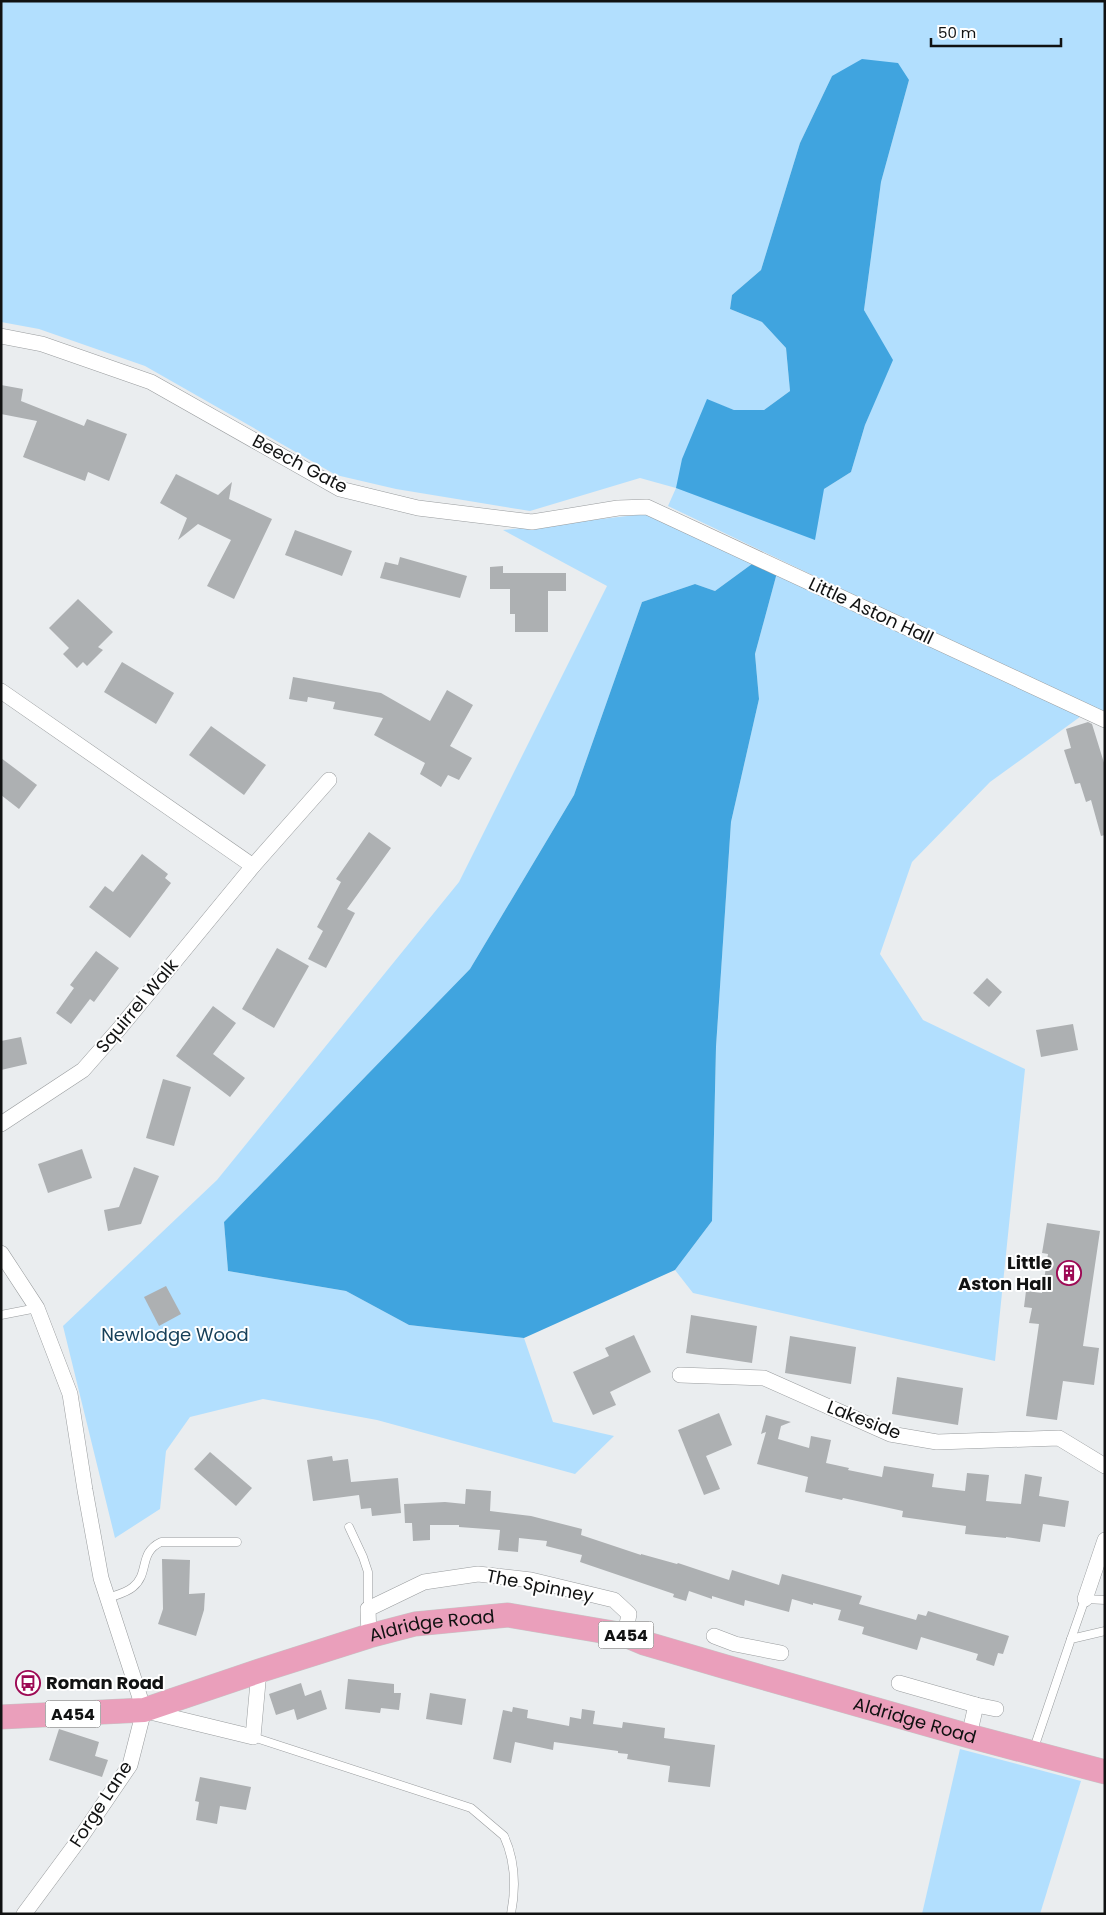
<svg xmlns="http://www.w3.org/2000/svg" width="1106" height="1915" font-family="Poppins,sans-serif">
	<rect width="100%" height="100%" fill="#eaedef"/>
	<g fill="#b2dffe" fill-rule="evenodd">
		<path d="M1,1H1105V715L668,506L676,488L640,478L530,511L396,489L336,475L145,366L39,329L1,322ZM832,76L909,80L881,182L864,310L892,360L865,425L851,472L824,489L707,400L734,410H764L790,391L786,348L762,322L730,309L732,295L761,270L800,143Z"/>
		<polygon points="645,514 756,561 715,591 695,584 642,602 574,795 470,969 224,1222 228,1271 346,1291 409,1325 524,1338 553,1422 614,1436 575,1474 377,1420 263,1399 190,1417 166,1451 160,1509 115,1538 63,1326 217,1180 459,882 607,586 503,530"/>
		<polygon points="778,569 1084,714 990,782 912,862 880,954 923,1020 1025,1069 995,1361 693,1293 675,1270 712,1221 716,1047 731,822 759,699 755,654"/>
		<polygon points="960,1749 1081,1781 1040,1914 922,1914"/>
	</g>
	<g fill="#40a4df">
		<polygon points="862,59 898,63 909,80 881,182 864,310 893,360 865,425 851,472 824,489 815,540 676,488 682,459 707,399 734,410 764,410 790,391 786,348 762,322 730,309 732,295 761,270 800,143 832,76"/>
		<polygon points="756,561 778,569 755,654 759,699 731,822 716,1047 712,1221 675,1270 524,1338 409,1325 346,1291 228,1271 224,1222 470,969 574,795 642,602 695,584 715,591"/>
	</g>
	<g fill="#adb0b2">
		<polygon points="1,385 23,389 21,401 84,426 87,419 127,434 109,481 88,472 85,481 23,457 37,421 1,414"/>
		<polygon points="176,474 218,495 232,482 229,499 272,519 234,599 207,586 231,540 198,524 178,540 187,518 160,503"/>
		<polygon points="295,530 352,551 342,576 285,555"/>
		<polygon points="400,557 467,576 460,598 380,578 385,562 398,565"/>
		<polygon points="503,566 503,573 566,573 566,591 548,591 548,632 515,632 515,614 510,614 510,589 490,589 490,567"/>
		<polygon points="78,599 113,632 98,647 103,650 87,666 83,662 77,668 63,654 69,648 49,628"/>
		<polygon points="122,662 174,693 156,724 104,692"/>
		<polygon points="293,677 381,693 430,721 447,690 473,705 450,746 472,758 459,780 448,775 441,787 420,774 425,763 374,735 383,718 333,709 335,702 308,697 307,702 289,699"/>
		<polygon points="1088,722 1092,724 1105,766 1105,835 1101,836 1091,800 1086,802 1080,783 1075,784 1064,750 1071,748 1066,729"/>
		<polygon points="211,726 266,765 244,795 189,755"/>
		<polygon points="1,758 37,785 19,809 1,795"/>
		<polygon points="369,832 391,848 347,909 355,913 326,968 308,959 323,931 317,927 341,882 336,879"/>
		<polygon points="142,854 168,874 165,878 171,883 130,938 89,907 105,886 113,892"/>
		<polygon points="277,948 309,966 274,1028 242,1009"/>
		<polygon points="96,951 119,968 94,1002 90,999 71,1024 56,1013 74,988 70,985"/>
		<polygon points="987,978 1002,992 989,1007 973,993"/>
		<polygon points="213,1006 236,1023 213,1054 245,1078 230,1097 176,1056"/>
		<polygon points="1073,1024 1078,1050 1041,1057 1036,1030"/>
		<polygon points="21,1037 27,1064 1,1070 1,1041"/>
		<polygon points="163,1079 191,1087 174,1146 146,1138"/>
		<polygon points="82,1149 92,1178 48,1193 38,1164"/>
		<polygon points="134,1167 159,1176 141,1224 108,1231 104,1210 119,1207"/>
		<polygon points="1047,1223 1100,1231 1083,1346 1099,1348 1094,1385 1063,1381 1057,1420 1026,1416 1039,1324 1029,1323 1032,1308 1024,1307 1026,1291 1042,1293 1048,1254 1042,1253"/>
		<polygon points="166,1286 181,1314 159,1326 144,1297"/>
		<polygon points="691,1315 757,1326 752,1363 686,1353"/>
		<polygon points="634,1335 651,1372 610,1392 616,1405 593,1415 573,1372 609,1356 605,1348"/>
		<polygon points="790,1336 856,1347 851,1384 785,1373"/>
		<polygon points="897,1377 963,1388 958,1425 892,1414"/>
		<polygon points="719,1413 732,1445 706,1456 720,1489 704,1495 678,1430"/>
		<polygon points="766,1415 791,1422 781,1426 778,1439 809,1448 811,1436 831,1440 826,1463 849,1468 848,1470 882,1477 884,1466 934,1474 932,1487 965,1491 967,1473 989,1475 986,1501 1021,1504 1025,1474 1042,1477 1039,1496 1069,1501 1065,1527 1043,1524 1040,1542 1006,1537 1006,1538 965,1534 966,1526 902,1517 903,1511 843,1498 842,1500 805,1492 808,1477 757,1464 766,1432 761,1434"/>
		<polygon points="210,1452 252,1488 236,1506 194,1469"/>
		<polygon points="332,1456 333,1461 348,1459 351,1482 398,1478 401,1513 372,1516 371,1508 361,1509 359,1495 313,1501 307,1460"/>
		<polygon points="466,1489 491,1491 490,1511 531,1516 582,1529 581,1535 641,1555 641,1554 677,1564 678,1563 729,1580 732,1570 779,1585 782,1574 862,1596 859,1604 916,1620 918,1614 926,1616 928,1611 1009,1636 1003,1654 998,1653 994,1666 976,1660 978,1654 921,1637 917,1650 862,1634 864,1627 838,1620 841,1610 813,1603 813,1605 792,1599 789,1612 745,1600 744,1606 712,1596 712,1599 689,1591 686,1601 673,1597 674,1594 580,1562 582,1555 546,1546 547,1541 519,1538 518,1552 498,1550 500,1530 459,1527 459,1525 430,1525 430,1540 413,1541 412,1523 405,1523 404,1504 445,1502 465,1504"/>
		<polygon points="162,1559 190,1560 189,1594 205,1593 204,1610 196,1636 158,1624 163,1609"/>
		<polygon points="348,1679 394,1684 394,1693 401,1693 399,1710 381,1708 380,1713 345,1709"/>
		<polygon points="301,1683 305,1696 321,1690 327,1709 297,1720 294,1709 276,1715 269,1694"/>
		<polygon points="430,1693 466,1699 462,1725 426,1719"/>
		<polygon points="513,1707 528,1710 527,1718 569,1726 570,1717 581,1719 582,1709 595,1711 593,1724 622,1728 623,1722 665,1728 664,1738 715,1745 710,1787 668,1782 670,1766 627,1759 628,1754 618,1753 618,1751 554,1742 553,1750 515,1742 511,1763 493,1759 503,1710 512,1712"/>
		<polygon points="59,1729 99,1742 95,1756 108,1760 102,1777 49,1760"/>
		<polygon points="200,1777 251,1787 246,1810 220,1806 217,1824 196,1820 199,1802 195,1801"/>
	</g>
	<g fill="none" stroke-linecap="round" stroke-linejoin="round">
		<defs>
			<g id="lane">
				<polyline points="1,1315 37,1308"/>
				<polyline points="349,1527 363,1557 368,1572 368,1609"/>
				<path d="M108,1598C116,1595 126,1593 133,1587C150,1573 138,1553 161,1542H237"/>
				<polyline points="1071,1639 1085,1599 1105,1600"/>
				<path d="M253,1737L471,1808L504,1836C515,1860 516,1888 511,1914"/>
				<polyline points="1033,1751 1071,1639 1105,1631"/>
			</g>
			<g id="street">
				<polyline points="1,336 42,344 151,382 340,489 418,508 532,522 618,508 647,507 1105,720"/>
				<polyline points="1,691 253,866"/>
				<polyline points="1,1124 83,1070 119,1029 253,866 329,780"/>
				<polyline points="1,1253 37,1308 70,1394 85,1490 101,1578 144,1710"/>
				<polyline points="680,1375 764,1378 890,1434 937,1442 1059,1438 1105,1466"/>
				<polyline points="1085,1599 1105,1540"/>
				<polyline points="369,1636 368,1609 424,1582 478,1574 531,1580 614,1600 629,1614 625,1635"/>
				<polyline points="714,1636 735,1644 781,1653"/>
				<polyline points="899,1683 976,1705 996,1709"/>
				<polyline points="146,1711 253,1737 259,1671"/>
				<polyline points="969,1736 976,1705"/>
				<polyline points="24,1914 81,1837 130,1765 144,1710"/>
			</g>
			<g id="primary">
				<path id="s1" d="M1,1717L144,1710L259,1671L369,1636L415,1624L508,1615L625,1635L644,1643L726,1667L969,1736L1105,1772"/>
			</g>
		</defs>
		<use href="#lane" stroke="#999c9e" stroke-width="9"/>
		<use href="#street" stroke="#999c9e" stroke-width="16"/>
		<use href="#primary" stroke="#c6c6c6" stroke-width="25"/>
		<use href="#lane" stroke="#fff" stroke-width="8"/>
		<use href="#street" stroke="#fff" stroke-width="15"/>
		<use href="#primary" stroke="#ea9fbb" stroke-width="24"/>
	</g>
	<defs>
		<symbol id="building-ring" viewBox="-11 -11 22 22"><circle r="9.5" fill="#fff" stroke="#9d0954" stroke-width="1.5"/><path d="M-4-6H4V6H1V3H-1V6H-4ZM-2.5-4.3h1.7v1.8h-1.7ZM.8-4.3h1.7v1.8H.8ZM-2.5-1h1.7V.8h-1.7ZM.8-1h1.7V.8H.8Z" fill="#9d0954"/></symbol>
		<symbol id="bus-ring" viewBox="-11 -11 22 22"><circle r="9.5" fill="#fff" stroke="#9d0954" stroke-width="1.5"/><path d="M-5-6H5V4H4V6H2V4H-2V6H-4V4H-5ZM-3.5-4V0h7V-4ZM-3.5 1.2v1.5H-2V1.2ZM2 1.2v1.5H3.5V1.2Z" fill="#9d0954"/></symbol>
	</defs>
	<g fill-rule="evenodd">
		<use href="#building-ring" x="1055" y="1259" width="28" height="28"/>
		<use href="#bus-ring" x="14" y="1669" width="28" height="28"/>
	</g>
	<g text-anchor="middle" stroke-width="4" stroke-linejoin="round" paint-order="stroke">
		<g fill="#fff" stroke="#585959" stroke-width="1">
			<rect x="598.5" y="1621.5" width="55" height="27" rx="4"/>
			<rect x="45.5" y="1700.5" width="55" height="27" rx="4"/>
		</g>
		<g font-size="16" font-weight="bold" fill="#111212">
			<text x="626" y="1641">A454</text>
			<text x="73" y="1720">A454</text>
		</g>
		<g font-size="18" fill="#111212" stroke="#fff">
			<text transform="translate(300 464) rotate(28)" y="6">Beech Gate</text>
			<text transform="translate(871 611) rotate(25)" y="6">Little Aston Hall</text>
			<text transform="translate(137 1006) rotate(-50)" y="6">Squirrel Walk</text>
			<text transform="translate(864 1420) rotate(21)" y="6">Lakeside</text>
			<text transform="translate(540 1586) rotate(11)" y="6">The Spinney</text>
			<text dy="6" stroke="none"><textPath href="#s1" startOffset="444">Aldridge Road</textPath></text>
			<text dy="6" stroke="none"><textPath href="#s1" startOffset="942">Aldridge Road</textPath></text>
			<text transform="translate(101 1804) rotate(-57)" y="6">Forge Lane</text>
		</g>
		<g font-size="18" font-weight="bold" fill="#111212" stroke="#fff" text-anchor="end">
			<text x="1052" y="1269">Little<tspan x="1052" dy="21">Aston Hall</tspan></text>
			<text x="46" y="1689" text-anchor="start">Roman Road</text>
		</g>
		<g font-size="18" fill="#174059" stroke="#fff">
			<text x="175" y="1341">Newlodge Wood</text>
		</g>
	</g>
	<rect width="1106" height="1915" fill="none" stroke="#111212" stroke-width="5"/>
	<path d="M931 38v8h130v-8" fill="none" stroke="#111212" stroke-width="2.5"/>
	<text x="938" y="38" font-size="15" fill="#111212" stroke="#ffffff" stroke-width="4" paint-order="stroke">50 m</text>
</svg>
